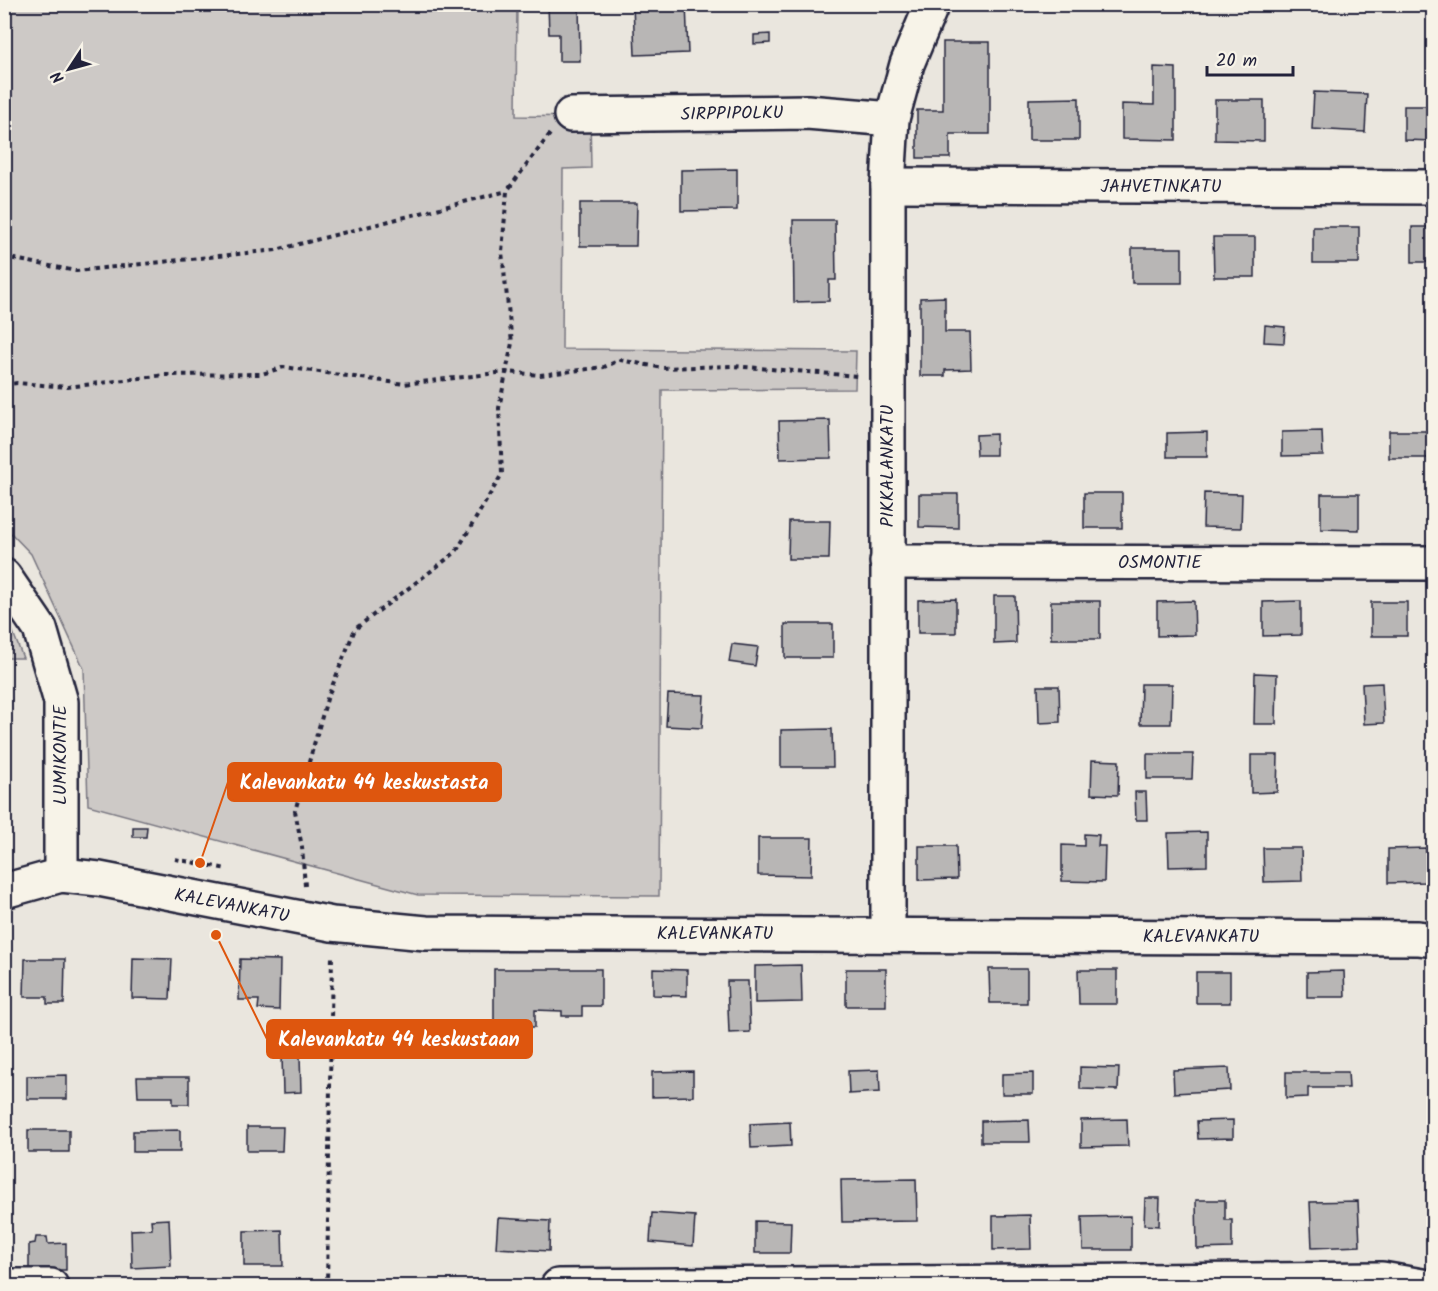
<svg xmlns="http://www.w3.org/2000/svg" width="1438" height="1291" font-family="Kalam,sans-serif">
	<rect width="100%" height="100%" fill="#eae6de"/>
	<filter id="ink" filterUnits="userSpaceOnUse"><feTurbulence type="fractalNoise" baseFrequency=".0167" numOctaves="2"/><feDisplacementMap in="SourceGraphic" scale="12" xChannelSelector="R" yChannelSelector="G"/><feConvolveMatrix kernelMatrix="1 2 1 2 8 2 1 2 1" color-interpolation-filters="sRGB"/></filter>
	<g filter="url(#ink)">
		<g fill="#cdc9c6" stroke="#787680" stroke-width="1.5">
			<polygon points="5,5 517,5 516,116 590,117 591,168 563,169 562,349 856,351 855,389 662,390 659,896 418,895 88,805 84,669 31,554 5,527"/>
			<polygon points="5,611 5,612 23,658 5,658"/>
		</g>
		<g fill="#b8b6b5" stroke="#22223b" stroke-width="1.5">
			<polygon points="548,4 579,4 580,61 559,61 559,34 549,34"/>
			<polygon points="633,4 686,4 688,53 635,55"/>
			<polygon points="770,34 770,43 754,44 754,35"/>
			<polygon points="943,42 990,42 990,134 950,134 950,158 917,158 917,110 943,110"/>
			<polygon points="1154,67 1176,68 1176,140 1122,139 1122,104 1154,105"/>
			<polygon points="1314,92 1367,94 1365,132 1312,129"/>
			<polygon points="1079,98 1079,140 1029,140 1029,99"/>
			<polygon points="1215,100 1264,100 1264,141 1215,140"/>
			<polygon points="1404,106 1434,106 1434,141 1404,140"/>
			<polygon points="737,169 737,210 681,211 681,170"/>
			<polygon points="580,203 637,203 636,246 580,246"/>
			<polygon points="793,220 835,220 836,280 829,280 829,301 794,302"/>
			<rect x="1313" y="227" width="46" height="36"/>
			<rect x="1412" y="227" width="22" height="35"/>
			<polygon points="1213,237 1255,237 1255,277 1214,277"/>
			<rect x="1132" y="248" width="50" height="35"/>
			<polygon points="945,297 945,332 970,332 971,369 945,370 945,376 920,376 920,298"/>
			<polygon points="1265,325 1285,327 1284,343 1264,342"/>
			<polygon points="830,420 831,458 780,459 779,421"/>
			<polygon points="1322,431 1323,455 1282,456 1282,432"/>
			<rect x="1389" y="431" width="45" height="27"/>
			<polygon points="1207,432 1207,457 1167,457 1167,433"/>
			<polygon points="996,434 996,455 977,455 976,435"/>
			<rect x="1084" y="493" width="38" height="35"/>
			<polygon points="1204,493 1242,494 1241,528 1203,527"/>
			<polygon points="919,494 958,494 958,528 919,527"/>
			<polygon points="1321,494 1359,494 1359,530 1321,529"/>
			<polygon points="789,521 830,521 829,559 788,559"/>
			<polygon points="994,596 1015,596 1016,643 994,644"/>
			<polygon points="956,599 956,633 918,633 918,600"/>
			<rect x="1051" y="601" width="49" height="38"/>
			<polygon points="1194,601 1195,635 1157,636 1157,602"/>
			<polygon points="1301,601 1301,635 1263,636 1263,602"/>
			<rect x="1371" y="602" width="36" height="34"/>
			<rect x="785" y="624" width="48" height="34"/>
			<polygon points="732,644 758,647 755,666 729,662"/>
			<polygon points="1255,673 1277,674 1276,724 1254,724"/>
			<polygon points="1382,683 1384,723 1364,724 1362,684"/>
			<polygon points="1141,684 1172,684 1171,724 1140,724"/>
			<polygon points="1038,686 1059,686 1060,722 1039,723"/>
			<polygon points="668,694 704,695 702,728 666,726"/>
			<polygon points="4,708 8,708 7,802 4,802"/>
			<polygon points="832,729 833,767 781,767 781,730"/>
			<polygon points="1147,754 1193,754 1192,779 1147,779"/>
			<polygon points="1251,755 1278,755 1277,792 1251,793"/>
			<polygon points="1092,760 1119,761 1118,795 1091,794"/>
			<polygon points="1434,773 1434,801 1428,800"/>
			<polygon points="1135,792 1146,792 1147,820 1136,820"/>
			<polygon points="133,827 147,827 146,837 133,837"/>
			<polygon points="1207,832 1207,866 1169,867 1168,833"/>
			<polygon points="1084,834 1099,835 1098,846 1105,846 1104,882 1062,881 1062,845 1084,846"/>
			<polygon points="758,838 812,838 811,876 758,875"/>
			<polygon points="919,846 956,846 957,879 919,880"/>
			<polygon points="1263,848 1301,848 1302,881 1264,882"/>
			<polygon points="1426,848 1427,882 1388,883 1388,849"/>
			<polygon points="133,958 172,959 170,999 132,998"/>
			<polygon points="25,959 65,959 64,1004 47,1004 47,997 24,997"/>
			<polygon points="240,959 280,960 279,1010 258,1009 259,1000 239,1000"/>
			<polygon points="801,965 802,1002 755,1003 755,966"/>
			<polygon points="494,969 601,969 601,1006 582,1006 582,1016 562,1016 562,1011 535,1010 535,1027 510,1027 510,1047 494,1046"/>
			<polygon points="653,969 687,970 687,996 653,995"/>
			<rect x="846" y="969" width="40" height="37"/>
			<polygon points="989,969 1027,969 1027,1003 990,1003"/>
			<polygon points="1078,970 1117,970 1117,1004 1079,1004"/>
			<polygon points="1344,971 1345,997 1307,997 1307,972"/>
			<rect x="1196" y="972" width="34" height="31"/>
			<polygon points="727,981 748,981 750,1032 729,1033"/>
			<polygon points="282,1056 300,1056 301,1092 283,1093"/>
			<polygon points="1080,1067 1119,1068 1118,1090 1080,1089"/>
			<polygon points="1229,1068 1230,1090 1174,1093 1173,1070"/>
			<polygon points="879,1070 880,1092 849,1094 848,1071"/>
			<polygon points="693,1071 693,1096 652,1097 652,1072"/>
			<polygon points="1286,1072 1348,1072 1349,1088 1308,1088 1308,1097 1286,1098"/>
			<polygon points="1033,1073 1033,1094 1002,1094 1002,1074"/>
			<polygon points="67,1075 67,1099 27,1099 27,1076"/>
			<polygon points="137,1077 189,1077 189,1104 173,1104 173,1097 138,1097"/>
			<polygon points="1127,1119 1128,1146 1081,1147 1081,1120"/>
			<polygon points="1029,1120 1030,1142 981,1142 981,1121"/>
			<polygon points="1233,1120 1233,1138 1198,1139 1197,1121"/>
			<polygon points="790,1122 791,1146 751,1148 750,1124"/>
			<polygon points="247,1127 283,1127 282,1151 247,1151"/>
			<rect x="28" y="1130" width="41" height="22"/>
			<polygon points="180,1130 180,1152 133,1152 133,1131"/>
			<polygon points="916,1179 917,1221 842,1222 841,1180"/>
			<polygon points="1145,1198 1160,1198 1159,1226 1144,1225"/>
			<polygon points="1196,1200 1225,1200 1225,1220 1232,1220 1232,1248 1197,1249"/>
			<polygon points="1358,1201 1360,1246 1312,1248 1310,1202"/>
			<polygon points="652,1213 695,1216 693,1246 650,1242"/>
			<polygon points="1030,1215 1031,1249 993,1250 993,1216"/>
			<polygon points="1131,1216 1131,1250 1083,1250 1082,1217"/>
			<polygon points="498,1218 550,1221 549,1251 496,1248"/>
			<polygon points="169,1219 171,1266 132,1268 131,1230 152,1229 151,1220"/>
			<polygon points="755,1221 791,1222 790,1253 755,1253"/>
			<polygon points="282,1230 283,1266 244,1266 244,1231"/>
			<polygon points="36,1237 47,1237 48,1244 66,1243 66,1270 29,1270 29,1244 35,1243"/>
		</g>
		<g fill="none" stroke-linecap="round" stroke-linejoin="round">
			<defs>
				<g id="minor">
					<polyline points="571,115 807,112 892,119"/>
					<polyline points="888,185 1434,187"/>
					<polyline points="887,562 1434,563"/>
					<polyline points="4,576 40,629 61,702 61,875"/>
					<polyline points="888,934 888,185 892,119 907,64 932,4"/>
					<polyline points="4,1286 51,1286"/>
					<polyline points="558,1286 1382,1279 1422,1286"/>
				</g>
				<polyline id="major" points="4,891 61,875 99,879 332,924 426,933 1418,938 1434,940"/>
			</defs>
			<use href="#minor" stroke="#22223b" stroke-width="38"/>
			<use href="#major" stroke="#22223b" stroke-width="38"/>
			<g stroke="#22223b" stroke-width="4" stroke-dasharray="4.5 4.5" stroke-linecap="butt">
				<polyline points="4,257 76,271 276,250 507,191"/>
				<polyline points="4,385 17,383 68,387 165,375 262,374 284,367 404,384 506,372 540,375 604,367 620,360 663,368 733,366 857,376"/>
				<polyline points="175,859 227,869"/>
				<polyline points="305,886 302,847 295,811 327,699 355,629 456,552 502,474 499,408 512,343 502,252 507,191 550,134"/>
				<polyline points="327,1286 332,954"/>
			</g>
			<use href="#minor" stroke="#f7f3e8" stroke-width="33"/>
			<use href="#major" stroke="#f7f3e8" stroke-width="33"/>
		</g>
	</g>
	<g text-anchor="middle" stroke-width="4.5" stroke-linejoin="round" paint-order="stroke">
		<g font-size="18" fill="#22223b" stroke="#f7f3e8">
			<text transform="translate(732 113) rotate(-1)" y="6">SIRPPIPOLKU</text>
			<text x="1161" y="192">JAHVETINKATU</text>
			<text transform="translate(887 466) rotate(-90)" y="6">PIKKALANKATU</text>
			<text x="1160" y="568">OSMONTIE</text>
			<text transform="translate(60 755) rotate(-90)" y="6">LUMIKONTIE</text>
			<text transform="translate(232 905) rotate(11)" y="6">KALEVANKATU</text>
			<text x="715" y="939">KALEVANKATU</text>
			<text x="1201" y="942">KALEVANKATU</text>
		</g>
	</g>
	<path fill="none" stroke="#de560e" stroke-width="2" d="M200 863L228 782M216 935L267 1039"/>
	<g fill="#de560e" stroke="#f7f3e8" stroke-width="2">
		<circle cx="200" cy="863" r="6"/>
		<circle cx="216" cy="935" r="6"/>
	</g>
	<g fill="#de560e" stroke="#de560e" stroke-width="2">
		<rect x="228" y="763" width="273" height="38" rx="6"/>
		<rect x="267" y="1020" width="265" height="38" rx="6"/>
	</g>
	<g font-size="20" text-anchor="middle" font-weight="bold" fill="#fff">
		<text x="364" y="789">Kalevankatu 44 keskustasta</text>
		<text x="399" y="1046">Kalevankatu 44 keskustaan</text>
	</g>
	<rect width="1438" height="1291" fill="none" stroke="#f7f3e8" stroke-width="24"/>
	<rect x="12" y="12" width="1414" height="1267" fill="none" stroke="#22223b" stroke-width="2" filter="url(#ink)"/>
	<g transform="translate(69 69) rotate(234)" stroke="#f7f3e8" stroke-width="4.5" paint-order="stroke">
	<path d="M0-4.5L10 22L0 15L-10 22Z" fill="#22223b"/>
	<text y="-9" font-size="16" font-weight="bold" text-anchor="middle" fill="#22223b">N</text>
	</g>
	<path d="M1207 66v9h86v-9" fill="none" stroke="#22223b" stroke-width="3"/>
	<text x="1216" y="66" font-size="18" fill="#22223b" stroke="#f7f3e8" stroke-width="4.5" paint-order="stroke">20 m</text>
</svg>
